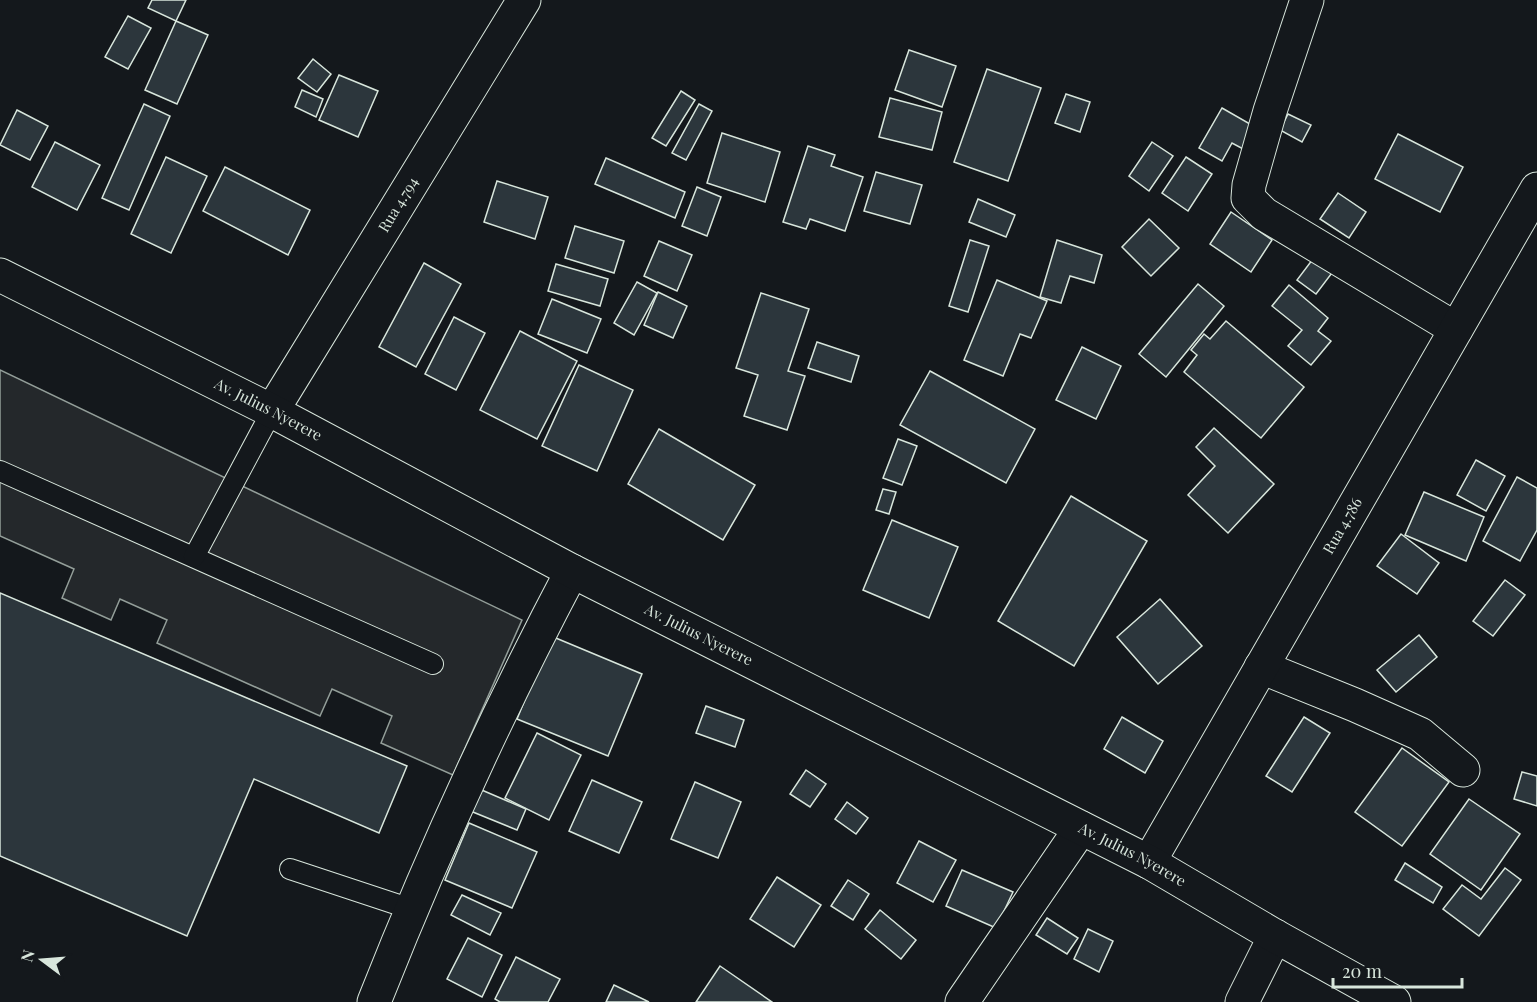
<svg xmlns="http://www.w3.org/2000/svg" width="1537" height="1002" font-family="'Playfair Display',serif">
	<rect width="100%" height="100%" fill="#14181c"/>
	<polygon fill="#24282b" stroke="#939e99" stroke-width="1.5" points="0,370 522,620 453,775 381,743 392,716 332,689 320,716 157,643 167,620 120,599 111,620 62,598 74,569 0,536"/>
	<g fill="#2c363c" stroke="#d8e6dc" stroke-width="1.5">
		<polygon points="152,0 186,0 176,21 148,8"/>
		<polygon points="128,16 151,28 128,69 105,57"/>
		<polygon points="176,21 208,35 177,104 145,90"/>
		<polygon points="909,50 956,66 942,107 895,90"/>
		<polygon points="313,59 331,74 317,92 298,78"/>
		<polygon points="987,69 1041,88 1008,181 954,162"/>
		<polygon points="339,75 378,91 358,137 319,120"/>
		<polygon points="302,90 323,99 316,117 295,107"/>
		<polygon points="681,91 695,100 666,146 652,138"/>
		<polygon points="1066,94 1090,102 1080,132 1055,123"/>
		<polygon points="890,98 942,112 932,150 879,137"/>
		<polygon points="144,104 170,116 129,210 102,198"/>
		<polygon points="699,104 712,111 686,160 672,153"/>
		<polygon points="1222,108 1257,128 1245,150 1232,143 1222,161 1199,148"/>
		<polygon points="17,110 48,126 30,160 0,145"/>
		<polygon points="1288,114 1311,125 1302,142 1280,130"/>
		<polygon points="722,133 780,152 765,202 707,183"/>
		<polygon points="1398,134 1463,167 1440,212 1375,179"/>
		<polygon points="55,142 100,165 77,210 32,187"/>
		<polygon points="1152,142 1173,156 1149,191 1129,176"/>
		<polygon points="808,146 835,155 831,166 863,177 845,231 810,219 806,229 783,222"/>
		<polygon points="166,157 207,176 171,253 131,234"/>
		<polygon points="1186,157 1212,174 1188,211 1162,193"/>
		<polygon points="606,158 685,192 675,218 595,184"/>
		<polygon points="225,167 310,210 288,255 203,211"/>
		<polygon points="876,172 922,185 910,224 864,211"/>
		<polygon points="497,181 548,197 535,239 484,222"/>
		<polygon points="697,187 721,197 707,236 682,226"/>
		<polygon points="1338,193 1366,212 1349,238 1320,219"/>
		<polygon points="978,199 1015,215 1006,237 969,222"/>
		<polygon points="1231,212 1272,240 1251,272 1210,244"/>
		<polygon points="1149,219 1179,248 1151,276 1122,247"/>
		<polygon points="575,226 624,241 614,273 565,258"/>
		<polygon points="970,240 989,246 968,312 949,306"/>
		<polygon points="1057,240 1102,255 1094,283 1070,276 1061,303 1040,297"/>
		<polygon points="659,241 692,255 677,291 644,276"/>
		<polygon points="1319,251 1338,265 1316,294 1297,280"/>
		<polygon points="424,263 461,284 416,367 379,347"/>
		<polygon points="556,264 608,279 600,306 548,291"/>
		<polygon points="997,280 1047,301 1031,338 1020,334 1003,376 964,360"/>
		<polygon points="637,282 657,293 634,335 614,323"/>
		<polygon points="1198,284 1224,306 1166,377 1139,354"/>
		<polygon points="1289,285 1328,318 1318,331 1331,341 1311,365 1288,346 1302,330 1272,306"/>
		<polygon points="658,292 687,306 673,338 644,325"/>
		<polygon points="761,293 809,309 788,371 805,376 787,430 744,416 758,375 736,368"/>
		<polygon points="552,299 601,319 587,353 538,334"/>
		<polygon points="454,317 485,333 456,390 425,374"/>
		<polygon points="1226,321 1304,387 1261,438 1184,372 1197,355 1191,350 1204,334 1210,339"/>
		<polygon points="520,331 577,361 537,439 480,410"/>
		<polygon points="817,342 859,356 851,382 808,368"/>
		<polygon points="1082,347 1121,366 1096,419 1056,400"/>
		<polygon points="579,365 633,390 597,471 542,446"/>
		<polygon points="930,371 1035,429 1006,483 900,425"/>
		<polygon points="1214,428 1274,484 1228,533 1188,495 1215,466 1196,447"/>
		<polygon points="659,429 755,485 723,540 628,484"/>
		<polygon points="898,439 917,446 902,485 883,478"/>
		<polygon points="1476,460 1505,476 1486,511 1457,495"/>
		<polygon points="1517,477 1537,488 1537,530 1520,561 1483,541"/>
		<polygon points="883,489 896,492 889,514 876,510"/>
		<polygon points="1424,492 1484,517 1466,561 1405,535"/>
		<polygon points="1071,496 1147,541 1074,666 998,621"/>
		<polygon points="892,520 958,547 929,618 863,590"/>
		<polygon points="1401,534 1439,563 1417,594 1377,566"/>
		<polygon points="1505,580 1525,595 1493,636 1473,621"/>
		<polygon points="0,593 407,766 379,833 254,779 187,936 0,856"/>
		<polygon points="1160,599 1202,646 1158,684 1117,637"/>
		<polygon points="1419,635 1437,657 1396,692 1377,670"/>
		<polygon points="551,636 642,674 608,756 517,719"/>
		<polygon points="706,706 744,720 735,747 696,733"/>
		<polygon points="1122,717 1163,741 1145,773 1104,749"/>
		<polygon points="1304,717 1330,733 1292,792 1266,776"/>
		<polygon points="537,733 581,755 549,820 505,798"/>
		<polygon points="1402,748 1449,782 1402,846 1355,812"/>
		<polygon points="806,770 826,784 810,807 790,794"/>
		<polygon points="1522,772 1537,776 1537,806 1514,799"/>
		<polygon points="592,780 642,802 619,853 569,831"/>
		<polygon points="695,782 741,802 718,858 671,839"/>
		<polygon points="477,788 526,809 517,830 468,810"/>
		<polygon points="1469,799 1520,834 1481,890 1430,854"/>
		<polygon points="847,802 868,818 856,834 835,819"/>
		<polygon points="469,823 537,852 512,908 445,880"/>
		<polygon points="919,841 956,860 933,902 897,883"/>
		<polygon points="1405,863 1442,887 1433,903 1395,880"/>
		<polygon points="1505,868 1521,880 1479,936 1443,909 1462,885 1481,899"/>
		<polygon points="962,870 1013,892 996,928 946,906"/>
		<polygon points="777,877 821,905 794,947 750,919"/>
		<polygon points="848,880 869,894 853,920 831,906"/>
		<polygon points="462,895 501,913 490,935 451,915"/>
		<polygon points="880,910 916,940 901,959 865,929"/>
		<polygon points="1047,918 1078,938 1067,954 1036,935"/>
		<polygon points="1088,929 1113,941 1099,972 1074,959"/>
		<polygon points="468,938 502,955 482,997 447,979"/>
		<polygon points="516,957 560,979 548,1002 500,1002 495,999"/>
		<polygon points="720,966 772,1002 696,1002"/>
		<polygon points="614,985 649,1002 606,1002"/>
	</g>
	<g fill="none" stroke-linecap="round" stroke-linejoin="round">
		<defs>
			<g id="lane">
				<polyline points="0,471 433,664"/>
				<polyline points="194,557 272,411"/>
				<polyline points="290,869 411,909"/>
			</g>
			<g id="street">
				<polyline points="1307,0 1270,111 1249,185 1248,198 1264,214 1456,329"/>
				<path id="s1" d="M272,411L524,0"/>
				<polyline points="1261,667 1355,705 1420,734 1463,770"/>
				<path id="s2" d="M1149,862L1537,189"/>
				<path d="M374,1002C432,855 498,711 572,571"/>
				<polyline points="962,1002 1081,828"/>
				<polyline points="1242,1002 1275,936"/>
			</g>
			<g id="secondary">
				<path id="s3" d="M0,275L272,411L572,571L1149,862L1275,936L1394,1002"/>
			</g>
		</defs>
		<use href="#lane" stroke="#d8e6dc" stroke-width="22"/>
		<use href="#street" stroke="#d8e6dc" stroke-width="35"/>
		<use href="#secondary" stroke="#d8e6dc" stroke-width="35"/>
		<use href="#lane" stroke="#14181c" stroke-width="20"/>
		<use href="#street" stroke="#14181c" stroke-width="33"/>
		<use href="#secondary" stroke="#14181c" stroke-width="33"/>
	</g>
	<g text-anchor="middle" stroke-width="4.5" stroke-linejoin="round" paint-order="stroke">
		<g font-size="15" fill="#d8e6dc" stroke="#14181c">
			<text dy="5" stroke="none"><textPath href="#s1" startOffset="242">Rua 4.794</textPath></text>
			<text dy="5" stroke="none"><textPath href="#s3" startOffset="300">Av. Julius Nyerere</textPath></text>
			<text dy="5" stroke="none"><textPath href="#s2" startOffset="388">Rua 4.786</textPath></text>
			<text dy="5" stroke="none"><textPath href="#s3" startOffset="786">Av. Julius Nyerere</textPath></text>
			<text dy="5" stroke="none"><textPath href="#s3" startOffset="1272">Av. Julius Nyerere</textPath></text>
		</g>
	</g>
	<g transform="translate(42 960) rotate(286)" stroke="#14181c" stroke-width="4.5" paint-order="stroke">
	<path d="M0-4.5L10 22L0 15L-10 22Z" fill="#d8e6dc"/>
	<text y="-9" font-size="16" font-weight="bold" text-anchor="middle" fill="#d8e6dc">N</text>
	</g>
	<path d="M1333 978v9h129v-9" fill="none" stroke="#d8e6dc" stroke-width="3"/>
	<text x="1342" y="978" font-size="18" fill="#d8e6dc" stroke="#14181c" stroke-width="4.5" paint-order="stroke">20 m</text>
</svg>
